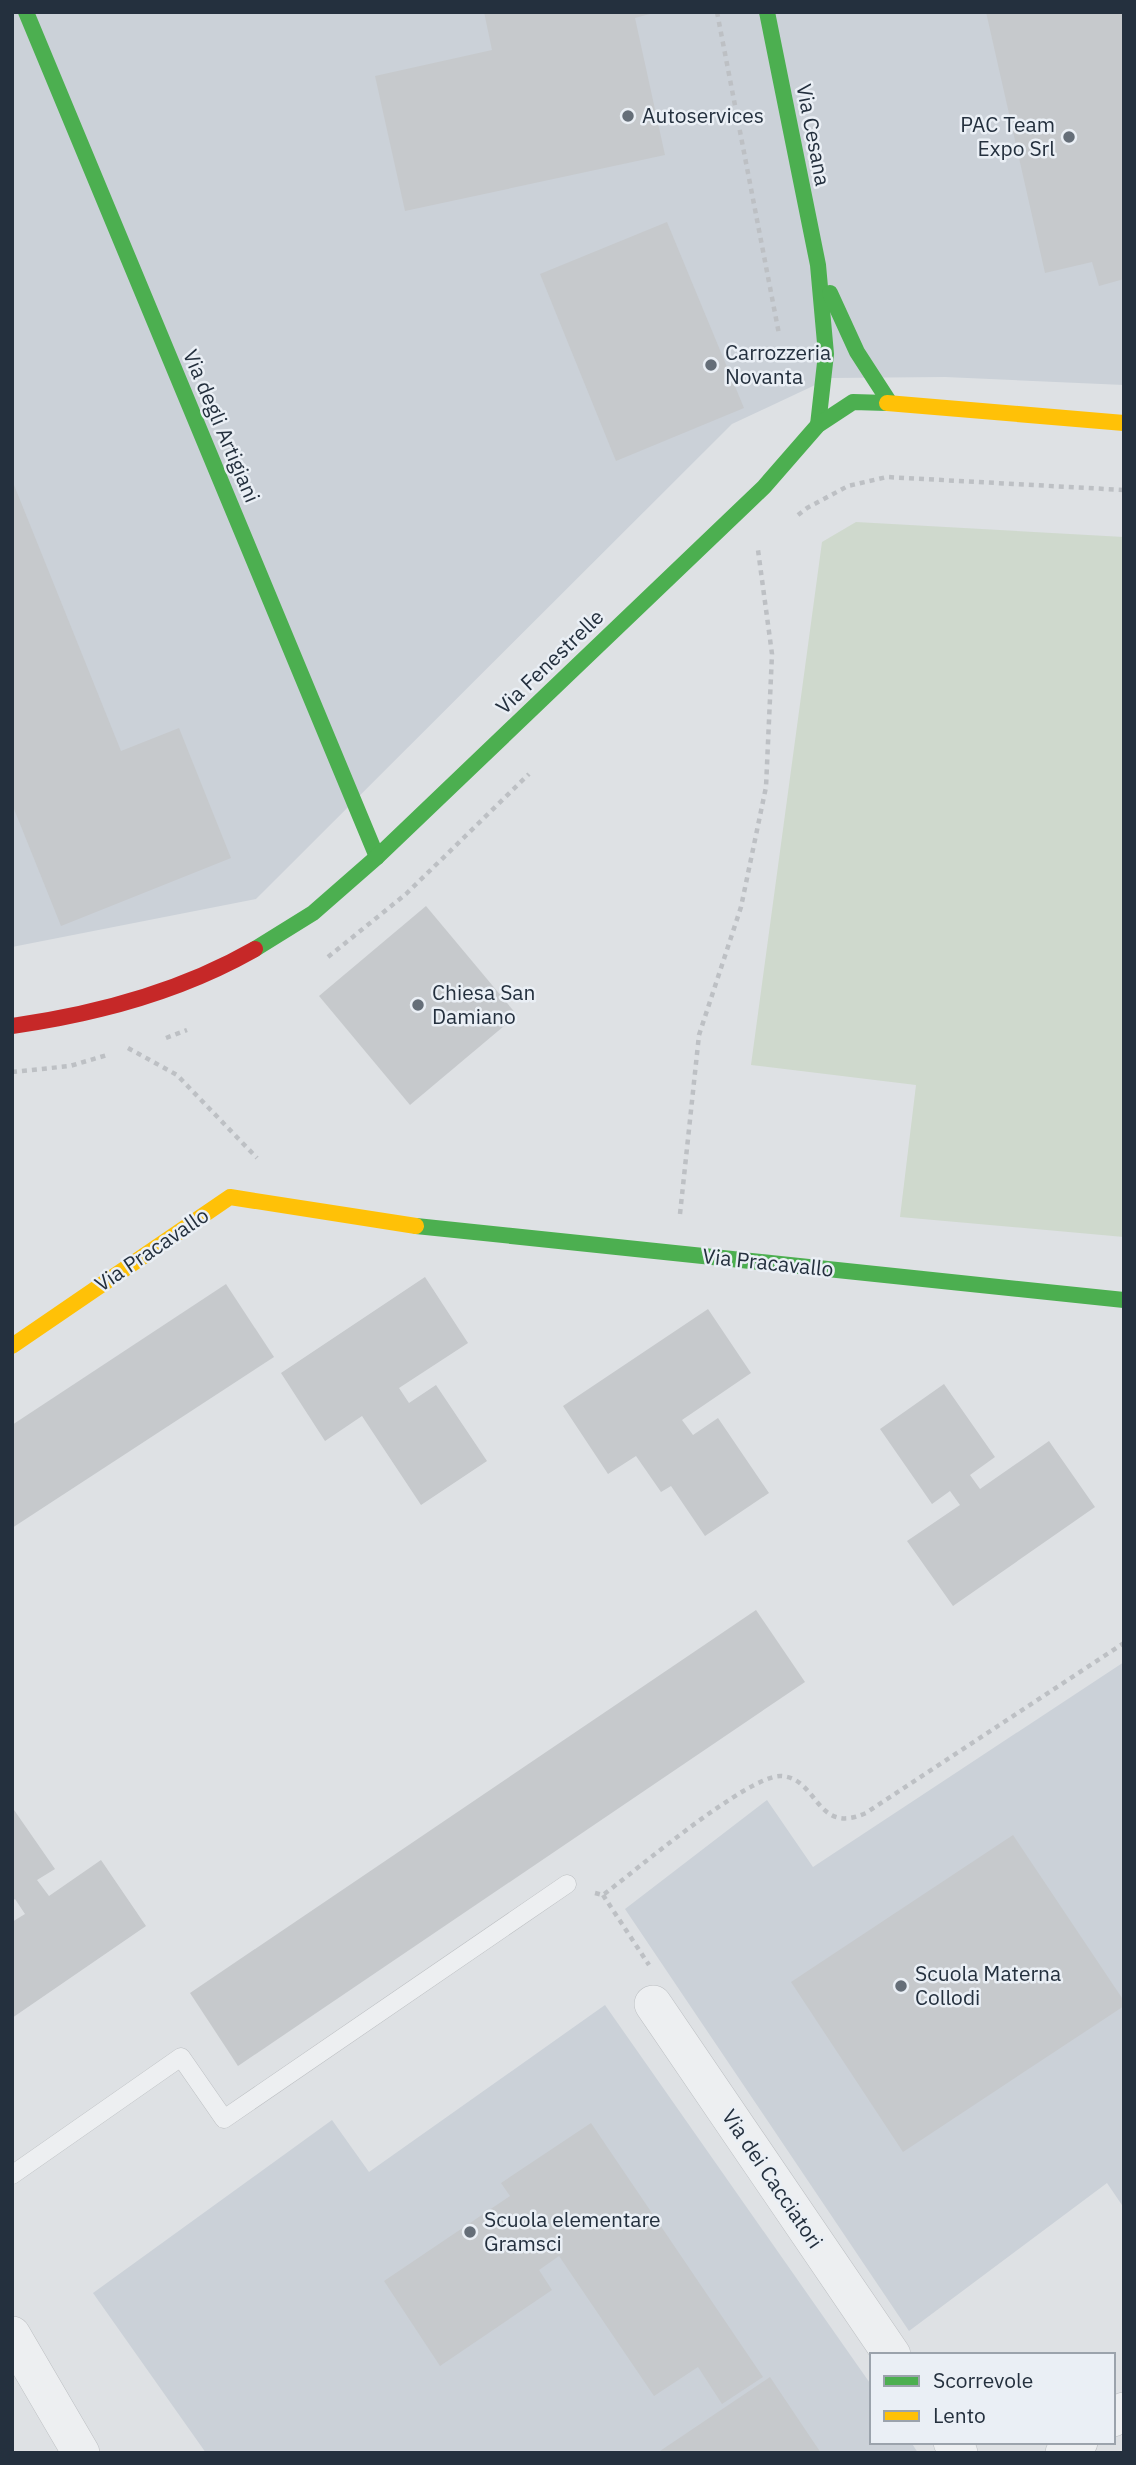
<svg xmlns="http://www.w3.org/2000/svg" width="1136" height="2465" font-family="'IBM Plex Sans',sans-serif">
	<rect width="100%" height="100%" fill="#dee1e4"/>
	<g fill="#cbd1d8">
		<polygon points="12,12 1124,12 1124,385 945,377 830,378 732,424 256,899 12,947"/>
		<polygon points="1124,1662 1124,2208 1107,2183 909,2331 625,1909 767,1800 813,1867"/>
		<polygon points="605,2005 872,2386 872,2442 911,2442 918,2453 206,2453 93,2293 332,2120 369,2172"/>
	</g>
	<polygon fill="#cfd9cd" points="856,522 1124,537 1124,1237 900,1217 916,1085 751,1065 822,542"/>
	<g fill="#c6c9cc">
		<polygon points="484,12 657,12 635,18 665,155 405,211 375,76 492,50"/>
		<polygon points="986,12 1124,12 1124,279 1099,286 1092,262 1045,273"/>
		<polygon points="667,222 744,408 616,461 540,274"/>
		<polygon points="12,480 121,751 179,728 231,858 61,926 12,804"/>
		<polygon points="426,906 517,1015 410,1105 319,996"/>
		<polygon points="425,1277 468,1343 399,1388 409,1403 436,1385 487,1461 421,1505 362,1416 325,1441 281,1373"/>
		<polygon points="226,1284 274,1357 12,1528 12,1425"/>
		<polygon points="708,1309 751,1373 682,1420 693,1435 718,1418 769,1493 705,1536 671,1486 661,1492 636,1456 608,1474 563,1406"/>
		<polygon points="944,1384 995,1457 970,1475 980,1489 1049,1441 1095,1507 953,1606 907,1541 960,1505 950,1491 932,1504 880,1429"/>
		<polygon points="756,1610 805,1682 238,2066 190,1993"/>
		<polygon points="12,1807 55,1869 37,1880 49,1896 101,1860 146,1926 12,2018 12,1922 25,1914 15,1899 12,1901"/>
		<polygon points="1013,1835 1124,2001 1124,2006 903,2152 791,1982"/>
		<polygon points="591,2123 763,2377 722,2404 698,2367 654,2396 559,2256 539,2270 552,2290 440,2366 384,2281 510,2196 501,2183"/>
		<polygon points="770,2377 821,2453 657,2453"/>
	</g>
	<g fill="none" stroke-linecap="round" stroke-linejoin="round">
		<defs>
			<polyline id="lane" points="12,2175 181,2057 224,2119 567,1884"/>
			<g id="street">
				<polyline points="653,2004 892,2355"/>
				<polyline points="12,2335 81,2453"/>
				<polyline points="1113,2418 1124,2411"/>
				<polyline points="952,2442 959,2453"/>
				<polyline points="1064,2453 1079,2442"/>
			</g>
		</defs>
		<use href="#lane" stroke="#bcbfc2" stroke-width="19"/>
		<use href="#street" stroke="#bcbfc2" stroke-width="38"/>
		<g stroke="#bdc0c4" stroke-width="4.5" stroke-dasharray="5 5" stroke-linecap="butt">
			<polyline points="717,12 779,334"/>
			<polyline points="798,515 807,508 848,486 887,477 1124,490"/>
			<polyline points="328,957 406,894 529,774"/>
			<polyline points="166,1038 187,1030"/>
			<polyline points="128,1048 177,1075 257,1158"/>
			<polyline points="12,1072 70,1066 107,1055"/>
			<polyline points="680,1214 699,1035 741,907 766,787 772,654 758,550"/>
			<path d="M595,1893L603,1895C635,1871 748,1775 781,1776C819,1778 815,1836 866,1813L1124,1643"/>
			<polyline points="603,1895 649,1965"/>
		</g>
		<use href="#lane" stroke="#edeff1" stroke-width="18"/>
		<use href="#street" stroke="#edeff1" stroke-width="37"/>
		<g stroke="#4caf50" stroke-width="16">
			<polyline points="26,12 377,857"/>
			<polyline points="767,12 818,265 826,354 818,425"/>
			<polyline points="830,293 857,352 890,403"/>
			<polyline points="255,949 313,913 377,857 764,487 818,425 853,402 887,403"/>
			<polyline points="416,1226 1124,1300"/>
		</g>
		<g stroke="#ffc107" stroke-width="16">
			<polyline points="887,403 1124,423"/>
			<polyline points="12,1346 230,1197 416,1226"/>
		</g>
		<path stroke="#c62828" stroke-width="16" d="M12,1026C97,1014 180,992 255,949"/>
	</g>
	<g fill="#656e78" stroke="#eaeff5" stroke-width="2.5">
		<circle cx="628" cy="116" r="7"/>
		<circle cx="1069" cy="137" r="7"/>
		<circle cx="711" cy="365" r="7"/>
		<circle cx="418" cy="1005" r="7"/>
		<circle cx="901" cy="1986" r="7"/>
		<circle cx="470" cy="2232" r="7"/>
	</g>
	<g text-anchor="middle" stroke-width="5" stroke-linejoin="round" paint-order="stroke">
		<g font-size="21" fill="#24303e" stroke="#eaeff5" text-anchor="start">
			<text x="642" y="123">Autoservices</text>
			<text x="1055" y="132" text-anchor="end">PAC Team<tspan x="1055" dy="24">Expo Srl</tspan></text>
			<text x="725" y="360">Carrozzeria<tspan x="725" dy="24">Novanta</tspan></text>
			<text x="432" y="1000">Chiesa San<tspan x="432" dy="24">Damiano</tspan></text>
			<text x="915" y="1981">Scuola Materna<tspan x="915" dy="24">Collodi</tspan></text>
			<text x="484" y="2227">Scuola elementare<tspan x="484" dy="24">Gramsci</tspan></text>
		</g>
		<g font-size="21" fill="#24303e" stroke="#eaeff5">
			<text transform="translate(813 135) rotate(79)" y="7">Via Cesana</text>
			<text transform="translate(221 426) rotate(67)" y="7">Via degli Artigiani</text>
			<text transform="translate(550 662) rotate(-44)" y="7">Via Fenestrelle</text>
			<text transform="translate(152 1250) rotate(-34)" y="7">Via Pracavallo</text>
			<text transform="translate(768 1263) rotate(6)" y="7">Via Pracavallo</text>
			<text transform="translate(772 2179) rotate(56)" y="7">Via dei Cacciatori</text>
		</g>
	</g>
	<rect width="1136" height="2465" fill="none" stroke="#24303e" stroke-width="28"/>
	<rect x="870" y="2353" width="245" height="91" fill="#eaeff5" stroke="#9ba3ac" stroke-width="2"/>
	<rect x="884" y="2376" width="35" height="10" fill="#4caf50" stroke="#9ba3ac" stroke-width="2"/>
	<text x="933" y="2388" font-size="21" fill="#24303e">Scorrevole</text>
	<rect x="884" y="2411" width="35" height="10" fill="#ffc107" stroke="#9ba3ac" stroke-width="2"/>
	<text x="933" y="2423" font-size="21" fill="#24303e">Lento</text>
</svg>
